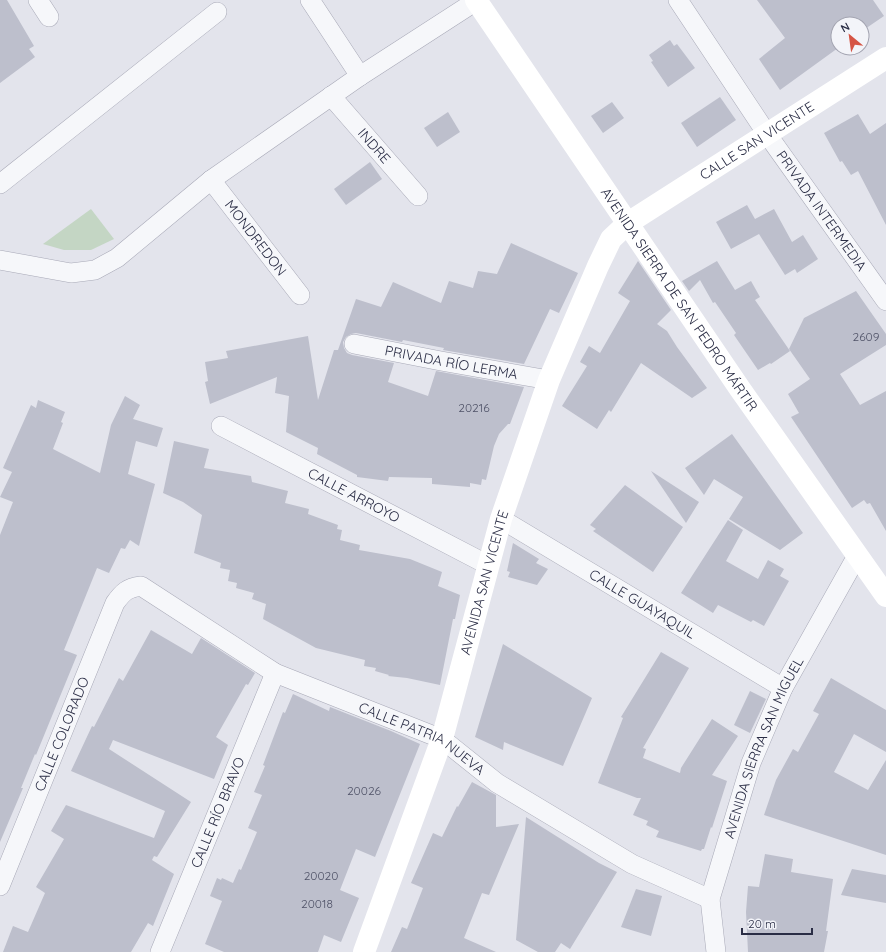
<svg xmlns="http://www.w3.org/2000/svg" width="886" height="952" font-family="Quicksand,sans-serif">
	<rect width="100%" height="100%" fill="#e3e4ec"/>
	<polygon fill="#c4d6c4" points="91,209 114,239 91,250 64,250 43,244"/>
	<g fill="#bdbfcc">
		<polygon points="0,0 7,0 34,46 29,49 35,57 0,83"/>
		<polygon points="757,0 873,0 884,16 862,31 862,24 838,24 838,48 780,90 759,59 785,38"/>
		<polygon points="670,40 674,46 677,44 695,68 668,87 651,62 653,61 649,55"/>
		<polygon points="720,97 736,120 697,147 681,123"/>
		<polygon points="612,102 624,118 603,133 591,116"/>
		<polygon points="448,112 460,132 437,147 424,128"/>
		<polygon points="858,114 870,134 886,123 886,225 858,171 851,175 842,161 840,162 824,133"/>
		<polygon points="370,162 382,179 346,205 334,189"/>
		<polygon points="747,205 755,219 774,209 792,242 803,235 818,259 797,273 795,269 785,275 759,234 731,249 716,222"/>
		<polygon points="511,243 578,273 559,313 550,309 524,364 443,350 444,348 403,340 402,342 356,333 351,334 346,337 343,342 344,348 347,353 352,355 394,363 388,382 428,396 436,371 524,387 510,424 508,424 499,434 494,446 486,480 482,479 481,485 470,483 470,487 432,484 432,478 389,477 388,481 357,477 357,475 317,454 318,448 286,432 289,396 275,393 277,377 210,404 205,382 208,381 205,362 228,358 226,351 308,336 318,400 334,350 338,350 356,299 381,307 393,282 441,303 449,281 473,288 478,271 497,274"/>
		<polygon points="638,261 671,310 657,324 667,331 677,347 707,388 692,398 641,363 611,412 609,410 597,429 562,406 587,366 580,362 589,346 600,353 630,301 618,293"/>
		<polygon points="717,261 735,290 751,281 760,297 755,300 790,351 771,364 770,363 758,370 734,335 736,333 715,302 713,303 700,280 689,291 682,281"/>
		<polygon points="856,291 886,334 886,345 840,374 860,405 886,391 886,531 870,503 867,504 864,500 852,508 791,417 799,413 788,394 810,379 789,349 804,318"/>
		<polygon points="125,396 140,405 133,419 163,428 157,447 136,441 128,474 155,484 139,546 130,540 125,549 121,548 109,573 97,568 64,650 77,655 36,755 35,754 21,788 23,788 0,842 0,535 13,502 0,497 12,472 3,468 31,405 36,408 38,400 65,412 61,422 63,423 53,449 100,473 111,425"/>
		<polygon points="732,434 803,533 780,550 729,519 743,497 714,479 704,495 685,468"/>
		<polygon points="174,441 209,449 204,468 251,476 252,482 288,491 285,503 309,509 308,514 338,525 337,529 342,530 340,540 360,545 359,550 410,559 442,572 438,586 460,595 455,619 453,619 440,685 407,678 388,676 389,675 375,671 376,668 364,666 365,660 316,648 263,619 266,604 252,599 254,593 236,588 237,583 228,581 230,570 220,568 221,563 194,553 202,515 183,502 163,493"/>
		<polygon points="651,471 699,502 686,523"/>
		<polygon points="625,485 683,527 653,572 593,531 596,529 590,525"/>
		<polygon points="728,520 743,530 726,561 758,579 768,560 784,569 780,576 789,581 764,626 753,620 751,622 718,605 713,613 681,593"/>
		<polygon points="513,543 539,559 536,563 548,569 537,585 508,577 510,572 507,571"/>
		<polygon points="151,630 192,654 201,638 255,673 248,685 246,684 216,737 228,745 214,779 113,740 109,749 191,802 157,857 154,856 152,860 174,874 153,926 148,923 131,952 3,952 13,926 28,932 45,893 36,887 64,839 51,831 66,805 154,838 165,811 71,771 92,726 94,727 119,678 123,681"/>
		<polygon points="503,644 592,698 563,766 504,742 503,750 475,737"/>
		<polygon points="661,652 689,668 643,748 646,749 643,758 680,773 681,768 712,719 738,736 712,775 727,781 712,828 711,827 704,849 702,849 701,851 656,837 659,831 646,825 648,821 633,815 641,798 637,798 598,783 623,718 621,717"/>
		<polygon points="831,678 886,710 886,752 854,734 834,772 868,790 886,760 886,855 764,815 776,780 793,749 798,752 819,714 813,711"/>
		<polygon points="750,691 766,699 750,733 734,725"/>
		<polygon points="293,694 329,711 330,707 391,731 420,744 375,857 356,849 340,890 359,898 341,942 324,935 318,952 224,952 205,944 222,901 210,896 217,878 221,880 222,878 233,883 239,869 241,870 257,832 248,828 262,795 254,792 265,766 263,765 283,712 285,713"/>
		<polygon points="472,782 496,795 496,827 519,824 489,895 482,893 464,938 496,952 391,952 402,927 407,929 423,888 411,883 433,833 442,837 457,806 458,807"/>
		<polygon points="526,817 599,863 617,872 570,949 561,943 555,952 538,952 516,940"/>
		<polygon points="765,854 793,859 791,872 833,879 826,931 828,931 824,952 748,952 746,912 748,886 759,887"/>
		<polygon points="852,869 886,875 886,903 841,895"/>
		<polygon points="636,889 662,896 651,936 621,927"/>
	</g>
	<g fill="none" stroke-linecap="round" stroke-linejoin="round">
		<defs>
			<g id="street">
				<polyline points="38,0 49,17"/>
				<polyline points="310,0 360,76"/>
				<path id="s1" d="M678,0L767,134L886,301"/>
				<path id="s2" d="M331,96L418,196"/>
				<path id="s3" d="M211,180L300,295"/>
				<polyline points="0,184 217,12"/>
				<polyline points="0,260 71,273 95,270 117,258 211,180 360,76 476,1"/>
				<path id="s4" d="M354,344L441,361L549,380"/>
				<path id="s5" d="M221,426L488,565"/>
				<path id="s6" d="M501,519L783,688"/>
				<path id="s7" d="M0,886L115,603C123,592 127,588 141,586L275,673L442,739L497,783L632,864L710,899"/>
				<path id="s8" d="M160,952L275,673"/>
				<path id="s9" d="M716,952L710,899L751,763L783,688L857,556"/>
			</g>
		</defs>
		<use href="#street" stroke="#a8a9b7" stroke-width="20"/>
		<use href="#street" stroke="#f6f7fa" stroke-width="19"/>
		<g stroke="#fff" stroke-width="22">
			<path id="s10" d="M476,0L740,389L886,596"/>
			<path id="s11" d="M364,952L442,739L501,519L549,380L598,266L611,239L628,223L886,58"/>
		</g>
	</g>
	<g text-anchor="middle" stroke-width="3" stroke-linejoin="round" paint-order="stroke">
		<g font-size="12" fill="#4f5267">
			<text x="866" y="341">2609</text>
			<text x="474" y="412">20216</text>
			<text x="364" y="795">20026</text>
			<text x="321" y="880">20020</text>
			<text x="317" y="908">20018</text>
		</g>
		<g font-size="14" fill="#2a2d45" stroke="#f3f4f9">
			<text dy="5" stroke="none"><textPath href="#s11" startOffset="932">CALLE SAN VICENTE</textPath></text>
			<text dy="5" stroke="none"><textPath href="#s2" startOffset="66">INDRE</textPath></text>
			<text dy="5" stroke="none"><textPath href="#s1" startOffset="255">PRIVADA INTERMEDIA</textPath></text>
			<text dy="5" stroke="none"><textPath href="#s3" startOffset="73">MONDREDON</textPath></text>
			<text dy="5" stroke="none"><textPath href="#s10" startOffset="362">AVENIDA SIERRA DE SAN PEDRO MÁRTIR</textPath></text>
			<text dy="5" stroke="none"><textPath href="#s4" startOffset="99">PRIVADA RÍO LERMA</textPath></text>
			<text dy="5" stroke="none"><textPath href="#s5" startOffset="150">CALLE ARROYO</textPath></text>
			<text dy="5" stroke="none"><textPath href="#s11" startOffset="389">AVENIDA SAN VICENTE</textPath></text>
			<text dy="5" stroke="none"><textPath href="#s6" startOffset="165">CALLE GUAYAQUIL</textPath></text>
			<text dy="5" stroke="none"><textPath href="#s7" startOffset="164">CALLE COLORADO</textPath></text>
			<text dy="5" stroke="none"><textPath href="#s7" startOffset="659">CALLE PATRIA NUEVA</textPath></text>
			<text dy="5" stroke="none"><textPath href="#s9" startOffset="214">AVENIDA SIERRA SAN MIGUEL</textPath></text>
			<text dy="5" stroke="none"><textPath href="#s8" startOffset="151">CALLE RÍO BRAVO</textPath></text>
		</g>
	</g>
	<g transform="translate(850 36) rotate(331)"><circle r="19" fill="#f3f4f9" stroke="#a3a4b1"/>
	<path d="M0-3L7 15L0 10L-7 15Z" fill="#d55444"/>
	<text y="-6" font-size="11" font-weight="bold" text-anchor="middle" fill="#2a2d45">N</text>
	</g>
	<path d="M742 928v6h70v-6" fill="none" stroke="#2a2d45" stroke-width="2"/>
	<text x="748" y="928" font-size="12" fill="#2a2d45" stroke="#f3f4f9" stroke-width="3" paint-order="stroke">20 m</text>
</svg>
